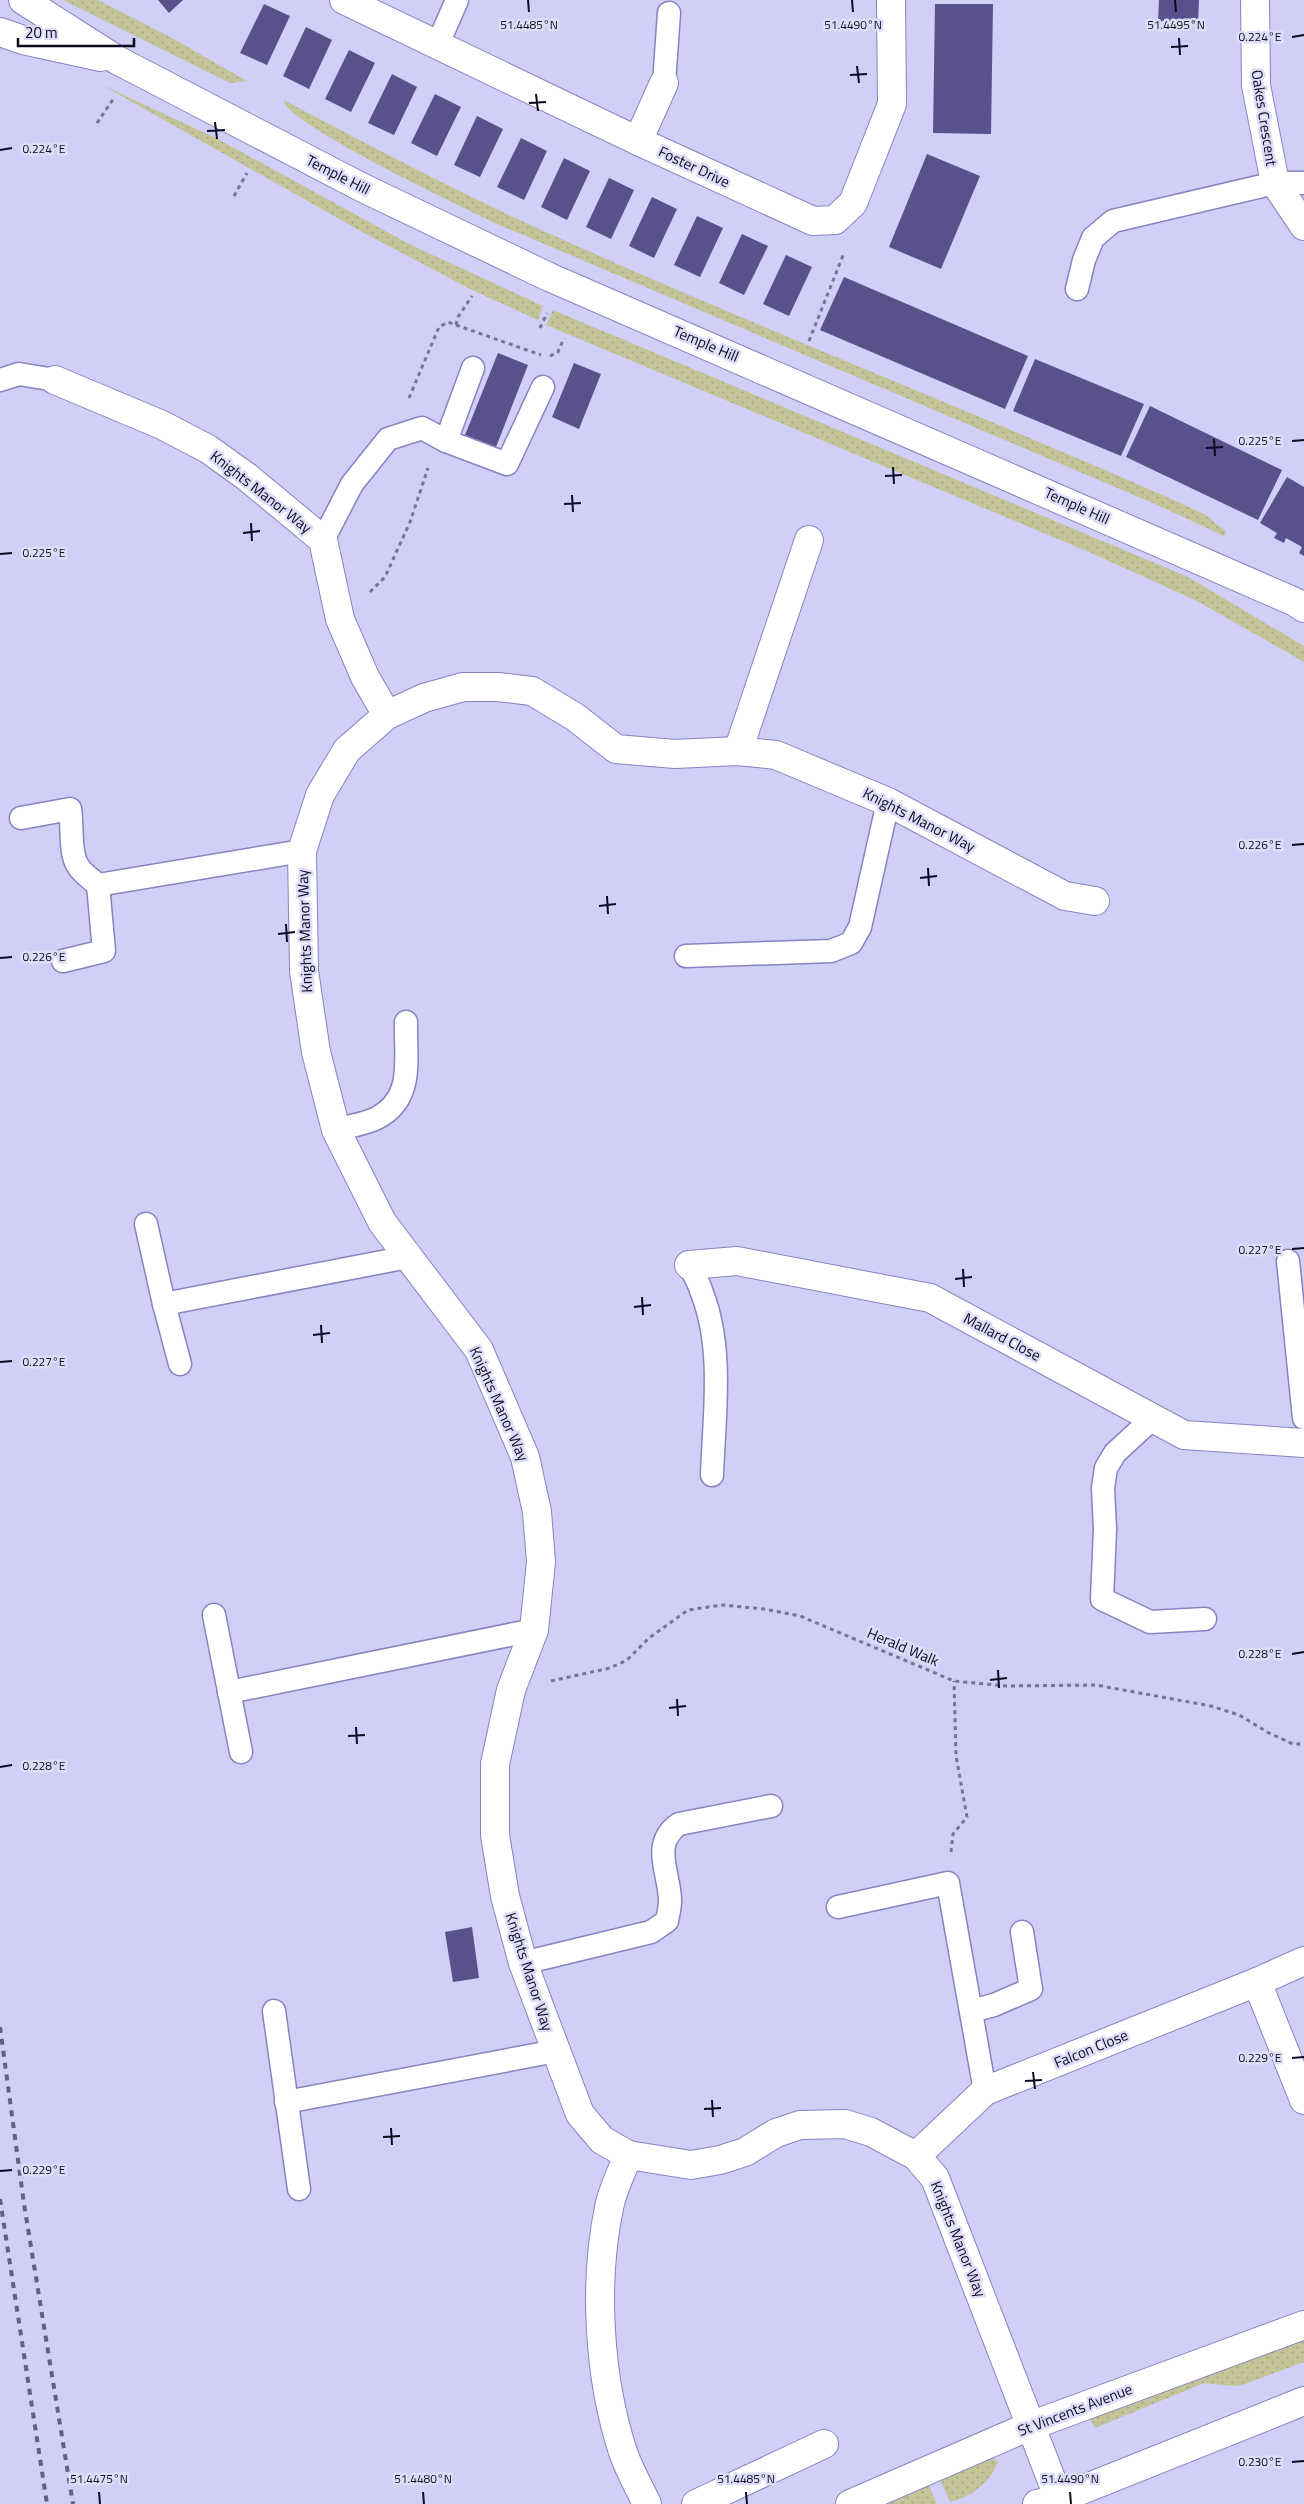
<svg xmlns="http://www.w3.org/2000/svg" width="1304" height="2504" font-family="'Titillium Web',sans-serif">
	<defs>
		<pattern id="grass-dots" width="8" height="8" patternUnits="userSpaceOnUse" patternTransform="scale(1.25)"><rect width="8" height="8" fill="#c5c499"/><path d="M2 2h.1M6 6h.1" fill="none" stroke="#a8a784" stroke-width="1.8" stroke-linecap="round"/></pattern>
	</defs>
	<rect width="100%" height="100%" fill="#d0cff7"/>
	<g fill="url(#grass-dots)">
		<polygon points="63,0 98,0 170,37 247,81 230,83"/>
		<polygon points="102,85 218,139 409,244 543,306 538,320 472,290 364,233"/>
		<path d="M284,100C368,145 452,189 539,229C749,324 965,408 1176,501L1206,515L1226,532L1224,536L1155,504L495,223C468,210 282,122 284,100Z"/>
		<polygon points="553,310 1188,577 1304,646 1304,662 1197,601 1089,552 546,325"/>
		<polygon points="1304,2340 1304,2362 1242,2385 1233,2386 1204,2383 1095,2428 1090,2418"/>
		<path d="M992,2457L998,2462C988,2484 973,2496 950,2502L941,2481Z"/>
		<polygon points="929,2485 937,2504 887,2504"/>
	</g>
	<g fill="#58518b">
		<polygon points="158,0 183,0 169,13"/>
		<polygon points="1159,0 1199,0 1198,22 1158,21"/>
		<polygon points="264,4 290,16 267,65 240,53"/>
		<polygon points="935,4 993,4 991,134 933,133"/>
		<polygon points="306,27 332,40 309,89 283,76"/>
		<polygon points="349,50 375,63 351,112 325,99"/>
		<polygon points="392,74 417,87 394,135 368,123"/>
		<polygon points="435,94 461,107 437,156 411,143"/>
		<polygon points="477,116 503,129 480,177 454,165"/>
		<polygon points="521,138 547,151 524,200 497,187"/>
		<polygon points="927,154 980,176 941,269 889,247"/>
		<polygon points="564,158 590,171 567,220 541,207"/>
		<polygon points="609,178 634,190 611,239 586,227"/>
		<polygon points="652,197 677,209 654,258 629,246"/>
		<polygon points="697,216 723,228 700,277 674,265"/>
		<polygon points="742,234 768,246 744,295 719,283"/>
		<polygon points="786,255 812,267 789,316 763,304"/>
		<polygon points="844,277 1028,356 1005,409 820,330"/>
		<polygon points="498,353 528,365 496,447 465,435"/>
		<polygon points="1035,359 1144,404 1121,456 1013,411"/>
		<polygon points="574,363 601,374 579,429 552,417"/>
		<polygon points="1150,406 1282,470 1258,520 1126,457"/>
		<polygon points="1287,477 1304,487 1304,556 1299,553 1302,547 1286,538 1284,543 1274,538 1277,533 1260,523"/>
		<polygon points="472,1927 479,1978 453,1982 445,1932"/>
	</g>
	<g fill="none" stroke-linecap="round" stroke-linejoin="round">
		<defs>
			<g id="service">
				<polyline points="437,46 457,0"/>
				<polyline points="664,83 669,13"/>
				<polyline points="1077,289 1084,260 1093,238 1113,221 1275,183 1304,183"/>
				<polyline points="0,380 19,374 55,380"/>
				<polyline points="446,441 507,464 543,387"/>
				<polyline points="323,540 352,484 388,439 422,428 446,441 473,368"/>
				<path d="M21,818L70,809C73,826 69,853 78,866C82,873 91,879 98,885L104,951L63,961"/>
				<polyline points="98,885 302,851"/>
				<polyline points="686,956 831,951 851,943 860,927 888,802"/>
				<path d="M336,1130C349,1126 365,1124 377,1118C415,1098 405,1059 406,1022"/>
				<polyline points="146,1224 164,1304 180,1364"/>
				<polyline points="1288,1261 1304,1418"/>
				<path d="M689,1265C694,1274 699,1283 702,1293C724,1349 714,1417 712,1475"/>
				<polyline points="164,1304 408,1257"/>
				<polyline points="1153,1418 1115,1453 1106,1468 1103,1488 1105,1529 1102,1599 1150,1622 1205,1619"/>
				<polyline points="214,1615 241,1752"/>
				<polyline points="229,1692 534,1630"/>
				<polyline points="838,1907 948,1883 985,2091"/>
				<path d="M523,1963L651,1932L667,1921C668,1915 670,1908 670,1901C670,1873 650,1844 679,1824L771,1806"/>
				<polyline points="274,2011 299,2189"/>
				<polyline points="971,2011 994,2005 1031,1989 1022,1932"/>
				<polyline points="286,2102 556,2051"/>
			</g>
			<g id="minor">
				<polyline points="344,0 638,141 813,221 835,220 853,203 892,104 891,0"/>
				<polyline points="1255,0 1256,85 1275,183 1304,226"/>
				<polyline points="638,141 664,83"/>
				<polyline points="55,380 162,425 208,449 247,477 323,540 340,619 365,677 387,715"/>
				<polyline points="738,751 809,540"/>
				<polyline points="689,1265 737,1261 930,1298 1184,1435 1304,1443"/>
				<polyline points="1257,1982 1304,2100"/>
				<path d="M628,2155C622,2172 612,2190 609,2208C593,2284 599,2379 623,2452C629,2470 639,2487 647,2504"/>
				<polyline points="916,2156 985,2091 1257,1982 1304,1961"/>
				<polyline points="1059,2499 935,2178 916,2156 871,2132 845,2124 800,2125 776,2133 745,2152 720,2160 691,2165 628,2155 602,2140 580,2114 523,1963 505,1896 495,1835 495,1764 511,1690 534,1630 541,1562 537,1512 525,1457 479,1350 382,1222 336,1130 316,1052 304,971 302,851 320,795 347,750 387,715 424,698 463,687 498,687 532,691 575,717 616,749 675,754 738,751 776,755 888,802 1065,896 1095,901"/>
				<polyline points="696,2504 824,2444"/>
			</g>
			<g id="tertiary">
				<polyline points="23,0 117,60 361,187 549,277 1295,602 1304,608"/>
				<polyline points="0,32 23,40 101,57"/>
				<polyline points="850,2504 1030,2426 1304,2325"/>
				<polyline points="1037,2504 1059,2499 1304,2401"/>
			</g>
		</defs>
		<use href="#service" stroke="#8983c1" stroke-width="25"/>
		<use href="#minor" stroke="#8983c1" stroke-width="30"/>
		<use href="#tertiary" stroke="#8983c1" stroke-width="30"/>
		<g stroke="#767494" stroke-width="3" stroke-dasharray="4 4" stroke-linecap="butt">
			<polyline points="97,123 114,98"/>
			<polyline points="234,196 247,173"/>
			<polyline points="456,325 541,355"/>
			<polyline points="540,328 547,313"/>
			<polyline points="809,341 844,253"/>
			<polyline points="550,356 558,352 564,338"/>
			<polyline points="409,398 439,327 448,322 456,325 458,317 472,296"/>
			<polyline points="370,592 385,577 410,522 428,468"/>
			<polyline points="551,1681 610,1668 627,1660 649,1638 688,1610 722,1605 764,1609 800,1616 954,1681 1006,1686 1096,1685 1211,1706 1239,1715 1269,1733 1293,1744 1304,1744"/>
			<polyline points="951,1852 953,1834 967,1817 956,1756 954,1681"/>
		</g>
		<use href="#service" stroke="#fff" stroke-width="22"/>
		<use href="#minor" stroke="#fff" stroke-width="28"/>
		<use href="#tertiary" stroke="#fff" stroke-width="28"/>
		<g stroke="#63607f" stroke-width="4" stroke-dasharray="6 6" stroke-linecap="butt">
			<polyline points="0,2027 24,2204 73,2504"/>
			<polyline points="0,2199 47,2504"/>
		</g>
	</g>
	<path fill="none" stroke="#0d0920" stroke-width="2" d="M528,0L529,12M852,0L853,12M1175,0L1176,12M1292,37L1304,35M1179,38L1180,55M1171,47L1188,46M857,66L859,83M850,75L867,74M536,94L538,111M529,103L546,102M215,122L217,139M207,131L225,130M0,150L12,148M1214,439L1215,456M1292,441L1304,440M1206,448L1223,447M893,467L894,484M885,476L902,475M572,495L573,512M564,504L581,503M251,523L252,541M243,533L260,531M0,554L12,553M1292,845L1304,844M928,868L929,886M920,878L937,876M607,896L608,914M599,906L616,904M286,924L287,942M278,934L295,932M0,958L12,957M1292,1249L1304,1248M963,1269L964,1287M955,1279L972,1277M642,1297L643,1315M634,1307L651,1305M321,1325L322,1343M313,1335L330,1333M0,1362L12,1361M1292,1654L1304,1652M998,1670L999,1688M990,1680L1007,1678M677,1699L678,1716M669,1708L686,1706M356,1727L357,1744M348,1736L365,1735M0,1767L12,1765M1292,2058L1304,2057M1033,2072L1035,2089M1025,2081L1042,2080M712,2100L713,2117M704,2109L721,2108M391,2128L392,2145M383,2137L400,2136M0,2171L12,2170M1292,2462L1304,2461M99,2492L100,2504M423,2492L424,2504M746,2492L747,2504M1070,2492L1071,2504"/>
	<g text-anchor="middle" stroke-width="5" stroke-linejoin="round" paint-order="stroke">
		<g font-size="15" fill="#0d0920" stroke="#deddf8">
			<text transform="translate(1264 118) rotate(81)" y="5">Oakes Crescent</text>
			<text transform="translate(694 167) rotate(25)" y="5">Foster Drive</text>
			<text transform="translate(338 175) rotate(27)" y="5">Temple Hill</text>
			<text transform="translate(706 344) rotate(23)" y="5">Temple Hill</text>
			<text transform="translate(261 492) rotate(38)" y="5">Knights Manor Way</text>
			<text transform="translate(1077 506) rotate(24)" y="5">Temple Hill</text>
			<text transform="translate(919 820) rotate(27)" y="5">Knights Manor Way</text>
			<text transform="translate(305 931) rotate(-92)" y="5">Knights Manor Way</text>
			<text transform="translate(1002 1337) rotate(28)" y="5">Mallard Close</text>
			<text transform="translate(499 1404) rotate(66)" y="5">Knights Manor Way</text>
			<text transform="translate(903 1647) rotate(23)" y="5">Herald Walk</text>
			<text transform="translate(529 1972) rotate(72)" y="5">Knights Manor Way</text>
			<text transform="translate(1091 2049) rotate(-22)" y="5">Falcon Close</text>
			<text transform="translate(958 2239) rotate(68)" y="5">Knights Manor Way</text>
			<text transform="translate(1075 2410) rotate(-21)" y="5">St Vincents Avenue</text>
		</g>
	</g>
	<g font-size="12" text-anchor="middle" fill="#0d0920" stroke="#deddf8" stroke-width="5" stroke-linejoin="round" paint-order="stroke">
		<text x="529" y="29">51.4485°N</text>
		<text x="853" y="29">51.4490°N</text>
		<text x="1176" y="29">51.4495°N</text>
		<text x="1260" y="41">0.224°E</text>
		<text x="44" y="153">0.224°E</text>
		<text x="1260" y="445">0.225°E</text>
		<text x="44" y="557">0.225°E</text>
		<text x="1260" y="849">0.226°E</text>
		<text x="44" y="961">0.226°E</text>
		<text x="1260" y="1254">0.227°E</text>
		<text x="44" y="1366">0.227°E</text>
		<text x="1260" y="1658">0.228°E</text>
		<text x="44" y="1770">0.228°E</text>
		<text x="1260" y="2062">0.229°E</text>
		<text x="44" y="2174">0.229°E</text>
		<text x="1260" y="2466">0.230°E</text>
		<text x="99" y="2483">51.4475°N</text>
		<text x="423" y="2483">51.4480°N</text>
		<text x="746" y="2483">51.4485°N</text>
		<text x="1070" y="2483">51.4490°N</text>
	</g>
	<path d="M18 38v8h116v-8" fill="none" stroke="#0d0920" stroke-width="2.5"/>
	<text x="25" y="38" font-size="15" fill="#0d0920" stroke="#deddf8" stroke-width="4" paint-order="stroke">20 m</text>
</svg>
